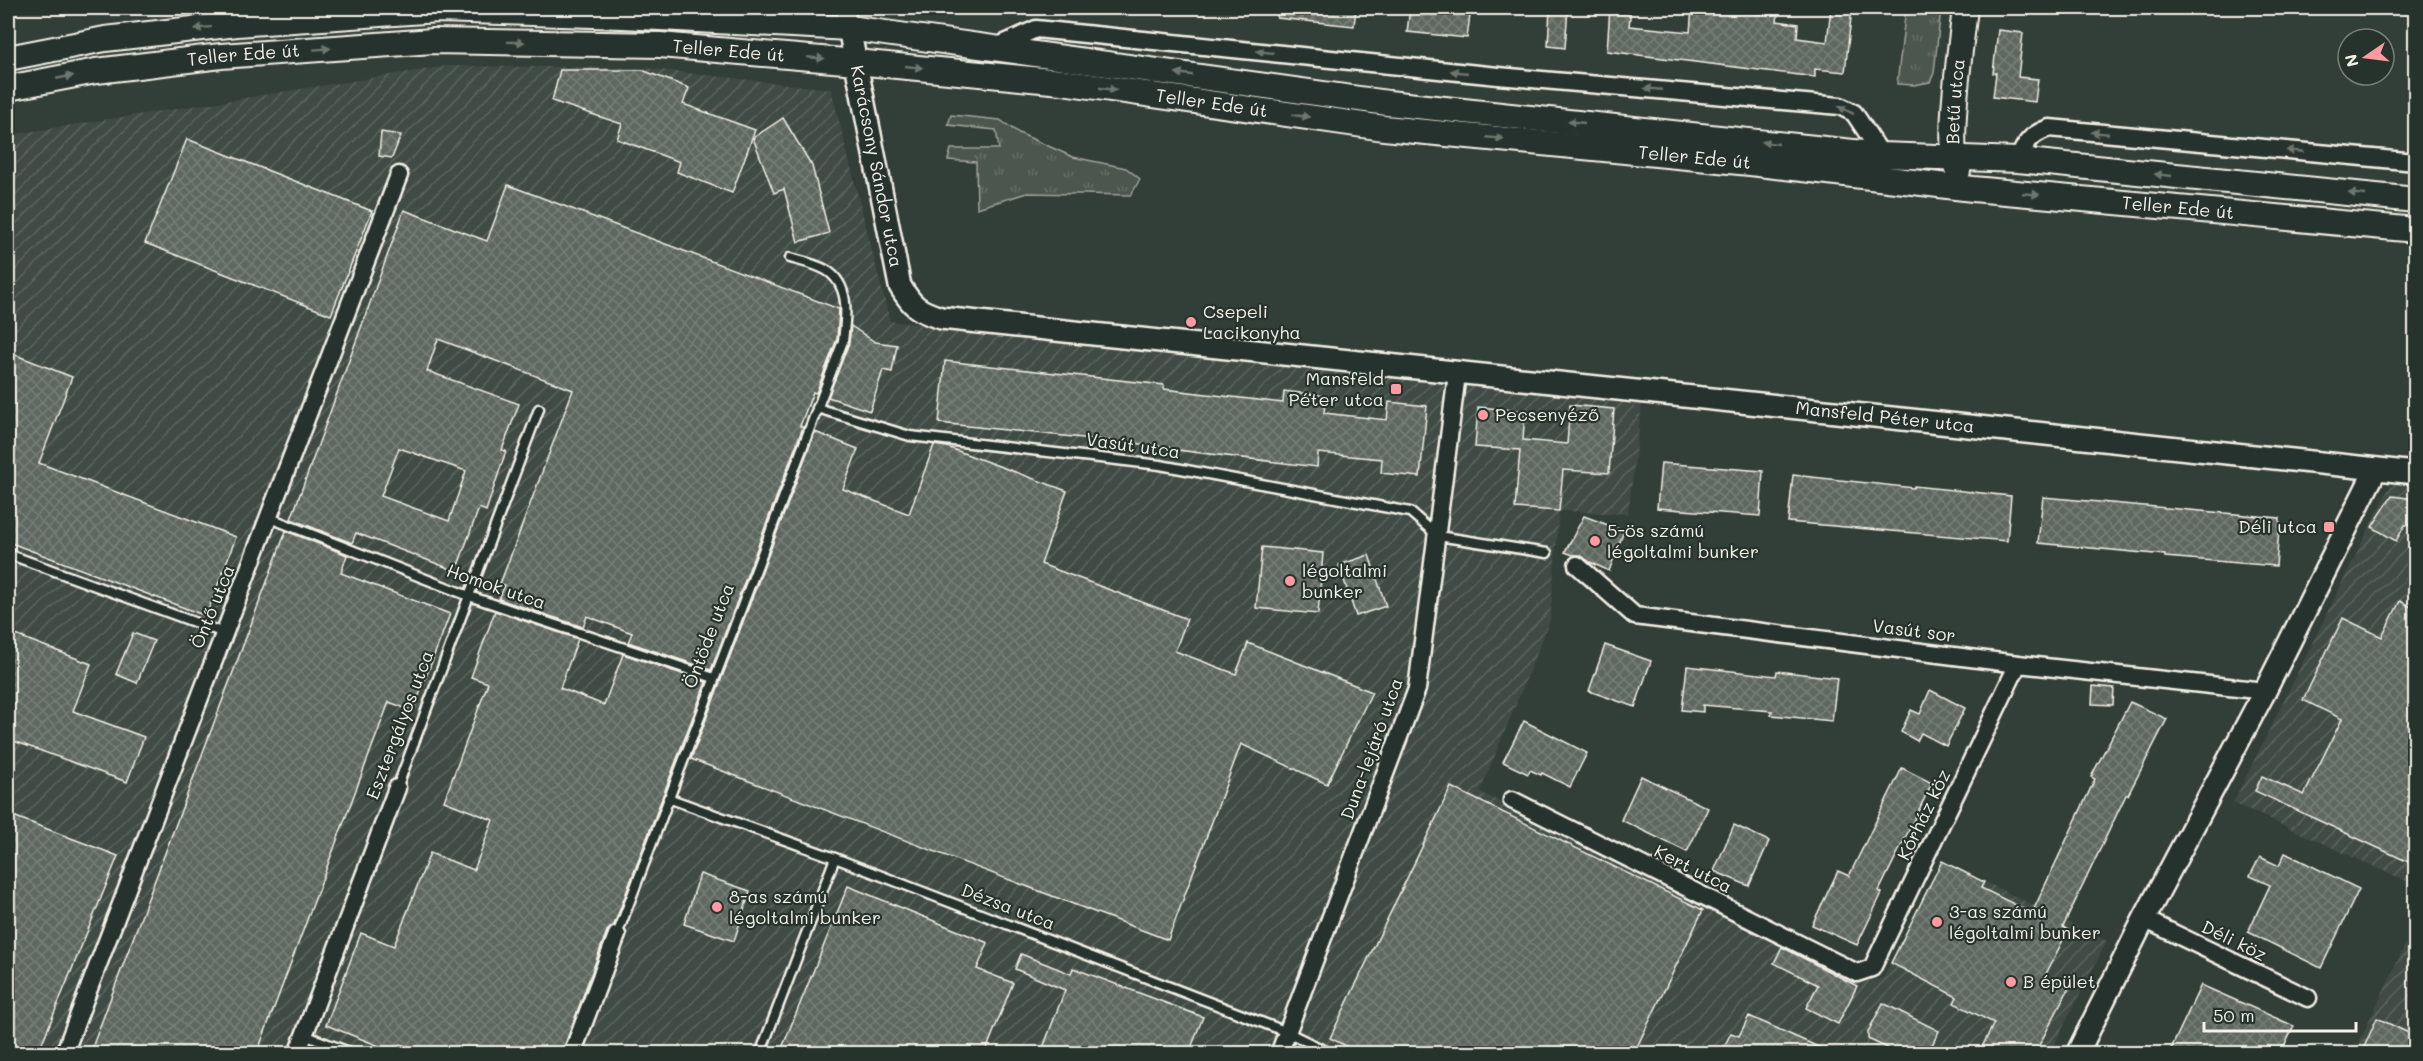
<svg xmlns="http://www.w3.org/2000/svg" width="2423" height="1061" font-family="Mali,sans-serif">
	<defs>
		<pattern id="industrial-furrows" width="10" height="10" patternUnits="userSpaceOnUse" patternTransform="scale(1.5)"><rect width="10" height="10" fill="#404b44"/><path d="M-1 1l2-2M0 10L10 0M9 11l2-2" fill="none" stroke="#5c655f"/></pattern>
		<pattern id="grass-tufts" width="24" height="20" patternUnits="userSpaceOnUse" patternTransform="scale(1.5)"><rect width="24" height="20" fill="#4c564f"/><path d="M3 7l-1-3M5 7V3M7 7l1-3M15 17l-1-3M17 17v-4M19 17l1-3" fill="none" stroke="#666f68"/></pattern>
		<pattern id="building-cross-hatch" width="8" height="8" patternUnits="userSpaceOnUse" patternTransform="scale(1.5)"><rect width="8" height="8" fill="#5f6861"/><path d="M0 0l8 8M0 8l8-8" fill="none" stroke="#777e78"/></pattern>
	</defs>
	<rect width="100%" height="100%" fill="#323e38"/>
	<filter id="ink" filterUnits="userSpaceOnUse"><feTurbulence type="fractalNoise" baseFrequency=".0167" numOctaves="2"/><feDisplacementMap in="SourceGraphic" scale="12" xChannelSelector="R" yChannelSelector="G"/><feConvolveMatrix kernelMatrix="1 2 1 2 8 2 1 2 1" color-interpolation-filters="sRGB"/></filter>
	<g filter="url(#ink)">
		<g fill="url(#industrial-furrows)">
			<polygon points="447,66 644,68 831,89 890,321 1642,404 1628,514 1559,511 1550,621 1480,792 1861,983 1883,978 1942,861 2107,941 2050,1053 8,1054 8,135"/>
			<polygon points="2391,484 2415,486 2415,885 2233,803"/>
			<polygon points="2415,924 2415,1053 2354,1053"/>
		</g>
		<g fill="url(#grass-tufts)" stroke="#a0a49c" stroke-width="1.5">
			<polygon points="1906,8 1941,8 1934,73 1930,82 1914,85 1897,84"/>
			<polygon points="951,115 1000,120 1019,133 1073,157 1126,168 1140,179 1131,195 1027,193 977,208 976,162 948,160 951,149 999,149 996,130 948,125"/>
		</g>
		<g fill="url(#building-cross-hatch)" stroke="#f4f1e8" stroke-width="1.5" fill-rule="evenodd">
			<polygon points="1278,8 1356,8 1354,26 1277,18"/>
			<polygon points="1410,8 1429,8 1428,10 1470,15 1467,38 1407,32"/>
			<polygon points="1550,8 1568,8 1565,48 1548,46"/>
			<polygon points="1610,8 1631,8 1629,26 1690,32 1692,8 1725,8 1725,11 1761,14 1762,8 1779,8 1777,21 1798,24 1797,38 1827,42 1831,8 1852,8 1845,72 1815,69 1815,77 1607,51"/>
			<polygon points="1998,30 2023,33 2018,77 2038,79 2035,102 1993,97 1996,73 1993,73"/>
			<polygon points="560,70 642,70 689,88 683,104 755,130 732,193 677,172 680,162 617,139 622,124 552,101"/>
			<polygon points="783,118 812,166 829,233 798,242 784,189 774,193 753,138"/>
			<polygon points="381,132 401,135 392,158 379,156"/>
			<polygon points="187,139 372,211 331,315 145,243"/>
			<path d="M508,185L839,309L837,339L816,393L813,392L800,426L803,427L711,670L628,642L632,633L587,616L583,627L499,599L505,585L500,584L573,390L438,339L427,371L519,404L502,450L506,451L486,511L479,508L456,571L356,533L352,543L291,519L404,210L487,241ZM399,448L466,471L449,521L381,496Z"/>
			<polygon points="851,326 875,342 897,345 892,372 883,370 870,411 828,397 849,343"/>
			<polygon points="8,352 72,377 39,463 236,537 206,616 8,542"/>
			<polygon points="945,361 1164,385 1164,389 1283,403 1284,391 1326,396 1324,413 1387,420 1389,402 1427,406 1420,477 1381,473 1382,459 1318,453 1317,467 1169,449 1169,447 939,423"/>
			<polygon points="1570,405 1614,409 1609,473 1563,470 1559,511 1515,508 1520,450 1475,447 1478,407 1525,411 1523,440 1567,444"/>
			<polygon points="815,432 858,449 843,489 909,514 934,445 947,447 1067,491 1041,564 1187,619 1175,651 1236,674 1248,643 1372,692 1327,784 1241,744 1168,940 691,759"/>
			<polygon points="1661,463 1763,471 1760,516 1657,508"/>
			<polygon points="1793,475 1914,488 1914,486 2011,496 2007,541 1788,522"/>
			<polygon points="2392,496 2415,499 2415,526 2405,525 2396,541 2372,527"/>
			<polygon points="2043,497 2280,518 2276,566 2165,557 2165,555 2038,543"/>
			<polygon points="1584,516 1624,531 1609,571 1590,562 1580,555 1573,555 1565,552"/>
			<polygon points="286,531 347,555 341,573 450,614 413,711 389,702 257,1053 90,1053"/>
			<polygon points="1262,547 1323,553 1318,614 1256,608"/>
			<polygon points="1369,555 1386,606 1356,616 1339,565"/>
			<polygon points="2400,601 2415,609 2415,865 2255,791 2262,776 2304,795 2342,719 2303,700 2343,618 2382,637"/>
			<polygon points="495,611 578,639 560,688 604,705 623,654 706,682 614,925 607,931 562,1053 426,1053 400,1044 397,1053 326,1025 361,933 394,946 430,853 474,870 493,820 444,801 488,683 471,677"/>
			<polygon points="8,632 91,664 73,711 144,737 127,782 8,739"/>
			<polygon points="133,633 154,641 137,683 116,674"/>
			<polygon points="1605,645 1651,661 1635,707 1589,691"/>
			<polygon points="1687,666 1776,676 1777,671 1837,678 1832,721 1771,715 1772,711 1703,705 1703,712 1682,710"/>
			<polygon points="2093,686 2114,688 2113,705 2092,704"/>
			<polygon points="1930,690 1965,708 1946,746 1921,733 1917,741 1901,732 1911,710 1920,714"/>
			<polygon points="2130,702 2167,719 2128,795 2126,795 2063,927 2068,930 2045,976 2069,988 2035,1053 1979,1053 1994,1023 1954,1003 1957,997 1891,963 1942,861 1984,882 1981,888 2032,913 2095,779 2091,777"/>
			<polygon points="1524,721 1587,753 1570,787 1542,773 1541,775 1530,770 1528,774 1503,762"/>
			<polygon points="1902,768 1932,783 1879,891 1882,893 1857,945 1812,925 1838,871 1849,876"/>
			<polygon points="1641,776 1708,808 1687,852 1621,820"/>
			<polygon points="1451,787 1703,910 1634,1053 1360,1053 1330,1038"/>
			<polygon points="8,814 118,856 38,1053 8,1053"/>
			<polygon points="1734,825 1769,841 1749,886 1714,871"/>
			<polygon points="2285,853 2359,889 2321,968 2248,932 2270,885 2250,876 2260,857 2279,866"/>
			<polygon points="700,874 750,891 734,941 684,924"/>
			<polygon points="848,886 988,943 977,969 1013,983 985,1053 780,1053"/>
			<polygon points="1782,947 1857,986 1838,1024 1806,1008 1818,985 1774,963"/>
			<polygon points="1021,954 1071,974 1073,968 1203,1017 1189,1053 1041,1053 1065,990 1015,969"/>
			<polygon points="2201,985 2294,1026 2281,1053 2169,1053"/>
			<polygon points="1883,1003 1939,1031 1928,1053 1898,1053 1868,1039 1868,1032"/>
			<polygon points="1749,1016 1832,1053 1721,1053 1731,1033 1739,1036"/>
			<polygon points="2377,1018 2415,1036 2415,1053 2378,1053 2364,1047"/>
		</g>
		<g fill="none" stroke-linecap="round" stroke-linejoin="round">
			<defs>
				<g id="service">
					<polyline points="817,408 910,436 1160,465 1410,512 1438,536 1547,553"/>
					<polyline points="270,518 469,596 714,678"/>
					<polyline points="8,554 224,633"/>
					<polyline points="397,788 539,409"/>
					<polyline points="668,798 835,858 1287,1032 1332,1054"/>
					<path d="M617,935L843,341C846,317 851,285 826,270C816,264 801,261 790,258"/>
					<polyline points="304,1035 355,1054"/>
					<polyline points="760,1054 835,858"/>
				</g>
				<g id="minor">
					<polyline points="845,8 849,28"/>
					<polyline points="994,48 1036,29 1498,76 1840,106 1854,113 1882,155"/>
					<path d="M2018,160C2025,143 2031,134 2049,128L2416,162"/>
					<polyline points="1577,565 1635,616 2018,664 2265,691"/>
					<polyline points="1512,800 1857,973 1872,968 2018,664"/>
					<polyline points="2144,919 2308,998"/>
					<polyline points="64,1054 399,175"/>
					<polyline points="297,1054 397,788"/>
					<polyline points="572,1054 617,935"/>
					<polyline points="1279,1054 1417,689 1457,374"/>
				</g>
				<g id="tertiary">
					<path id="s1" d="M849,28L900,286C912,306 918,311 941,318L2416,473"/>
					<polyline points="2077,1054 2144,919 2265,691 2376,469"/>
				</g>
				<g id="secondary">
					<polyline points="8,58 105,39 237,24 438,10 622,16 849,28 1388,103 1882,155 2018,160 2416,200"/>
					<path id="s2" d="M8,88L96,71L221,56L433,41L660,45L856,62L1062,82L1384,128L1750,163L1973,189L2416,230"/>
					<path id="s3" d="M1958,171C1945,147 1962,39 1965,8"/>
				</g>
			</defs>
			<use href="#service" stroke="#f4f1e8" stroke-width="13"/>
			<use href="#minor" stroke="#f4f1e8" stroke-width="21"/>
			<use href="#tertiary" stroke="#f4f1e8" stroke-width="26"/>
			<use href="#secondary" stroke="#f4f1e8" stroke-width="28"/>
			<use href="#service" stroke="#26332d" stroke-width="8"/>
			<use href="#minor" stroke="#26332d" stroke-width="16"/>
			<use href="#tertiary" stroke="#26332d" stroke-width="21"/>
			<use href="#secondary" stroke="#26332d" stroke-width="24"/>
		</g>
		<defs><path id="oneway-solid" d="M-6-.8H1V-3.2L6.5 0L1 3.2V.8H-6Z" transform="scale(1.5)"/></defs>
		<g fill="#6e766e">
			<use href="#oneway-solid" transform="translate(203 28) rotate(173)"/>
			<use href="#oneway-solid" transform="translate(516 42) rotate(1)"/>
			<use href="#oneway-solid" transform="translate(322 49) rotate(-4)"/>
			<use href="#oneway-solid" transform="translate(1265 52) rotate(-174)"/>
			<use href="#oneway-solid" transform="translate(816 58) rotate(5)"/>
			<use href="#oneway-solid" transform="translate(914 67) rotate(6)"/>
			<use href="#oneway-solid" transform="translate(1459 72) rotate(-174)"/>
			<use href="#oneway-solid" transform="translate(1184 74) rotate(-172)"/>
			<use href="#oneway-solid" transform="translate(65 77) rotate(-11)"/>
			<use href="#oneway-solid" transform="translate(1108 89) rotate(8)"/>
			<use href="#oneway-solid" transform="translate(1653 89) rotate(-175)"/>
			<use href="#oneway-solid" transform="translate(1846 110) rotate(-153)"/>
			<use href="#oneway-solid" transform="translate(1301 116) rotate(8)"/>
			<use href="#oneway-solid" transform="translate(1576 122) rotate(-174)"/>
			<use href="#oneway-solid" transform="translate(2100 133) rotate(-175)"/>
			<use href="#oneway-solid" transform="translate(1495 138) rotate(5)"/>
			<use href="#oneway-solid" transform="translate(1770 143) rotate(-174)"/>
			<use href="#oneway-solid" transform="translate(2295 151) rotate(-175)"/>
			<use href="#oneway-solid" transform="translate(2163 175) rotate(-174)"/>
			<use href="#oneway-solid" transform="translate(2031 194) rotate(5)"/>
			<use href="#oneway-solid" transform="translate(2357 194) rotate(-174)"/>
		</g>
	</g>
	<g fill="#ff9aa2" stroke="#26332d" stroke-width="2">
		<circle cx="1191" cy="322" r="6"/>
		<rect x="1390" y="383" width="12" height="12" rx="3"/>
		<circle cx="1483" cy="415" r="6"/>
		<rect x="2323" y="521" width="12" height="12" rx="3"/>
		<circle cx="1595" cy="541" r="6"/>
		<circle cx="1290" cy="581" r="6"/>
		<circle cx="717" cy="907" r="6"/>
		<circle cx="1937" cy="922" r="6"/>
		<circle cx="2011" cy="982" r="6"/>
	</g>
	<g text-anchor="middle" stroke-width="4.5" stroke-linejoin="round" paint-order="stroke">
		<g font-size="18" fill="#f4f1e8" stroke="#26332d">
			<text dy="6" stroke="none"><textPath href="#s2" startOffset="724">Teller Ede út</textPath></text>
			<text dy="6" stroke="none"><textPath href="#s2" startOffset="238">Teller Ede út</textPath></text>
			<text dy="6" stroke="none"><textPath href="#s3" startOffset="70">Betű utca</textPath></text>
			<text dy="6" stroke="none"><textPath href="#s2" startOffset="1210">Teller Ede út</textPath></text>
			<text dy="6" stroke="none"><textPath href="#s2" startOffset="1696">Teller Ede út</textPath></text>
			<text dy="6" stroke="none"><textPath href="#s1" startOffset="141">Karácsony Sándor utca</textPath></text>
			<text dy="6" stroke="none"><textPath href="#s2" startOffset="2182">Teller Ede út</textPath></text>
			<text dy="6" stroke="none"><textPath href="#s1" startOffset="1266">Mansfeld Péter utca</textPath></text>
			<text transform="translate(1133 446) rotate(8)" y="6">Vasút utca</text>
			<text transform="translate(496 587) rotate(19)" y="6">Homok utca</text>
			<text transform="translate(213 607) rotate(-68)" y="6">Öntő utca</text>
			<text transform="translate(1914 631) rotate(7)" y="6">Vasút sor</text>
			<text transform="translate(709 636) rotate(-69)" y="6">Öntöde utca</text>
			<text transform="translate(400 725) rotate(-69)" y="6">Esztergályos utca</text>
			<text transform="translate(1372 749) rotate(-70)" y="6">Duna-lejáró utca</text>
			<text transform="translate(1924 815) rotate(-64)" y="6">Kórház köz</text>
			<text transform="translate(1693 869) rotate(27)" y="6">Kert utca</text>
			<text transform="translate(1008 907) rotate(21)" y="6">Dézsa utca</text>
			<text transform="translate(2234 941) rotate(26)" y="6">Déli köz</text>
		</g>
		<g font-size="18" fill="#f4f1e8" stroke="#26332d" text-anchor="start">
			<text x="1203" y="318">Csepeli<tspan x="1203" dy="21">Lacikonyha</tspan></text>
			<text x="1384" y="385" text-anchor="end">Mansfeld<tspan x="1384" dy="21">Péter utca</tspan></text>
			<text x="1495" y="421">Pecsenyéző</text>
			<text x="2317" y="533" text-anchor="end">Déli utca</text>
			<text x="1607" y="537">5-ös számú<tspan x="1607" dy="21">légoltalmi bunker</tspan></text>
			<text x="1302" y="577">légoltalmi<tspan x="1302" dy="21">bunker</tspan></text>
			<text x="729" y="903">8-as számú<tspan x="729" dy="21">légoltalmi bunker</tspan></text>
			<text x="1949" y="918">3-as számú<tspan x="1949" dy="21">légoltalmi bunker</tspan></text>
			<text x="2023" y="988">B épület</text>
		</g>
	</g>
	<rect width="2423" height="1061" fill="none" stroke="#26332d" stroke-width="30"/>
	<rect x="15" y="15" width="2393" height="1031" fill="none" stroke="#f4f1e8" stroke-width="2" filter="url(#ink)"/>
	<g transform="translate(2366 57) rotate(256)"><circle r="28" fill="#26332d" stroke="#787f78" stroke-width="1.5"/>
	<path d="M0-4.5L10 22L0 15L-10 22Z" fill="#ff9aa2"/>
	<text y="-9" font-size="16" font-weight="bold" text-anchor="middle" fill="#f4f1e8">N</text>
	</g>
	<path d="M2204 1022v9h152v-9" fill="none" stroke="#f4f1e8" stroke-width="3"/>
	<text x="2213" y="1022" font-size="18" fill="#f4f1e8" stroke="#26332d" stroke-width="4.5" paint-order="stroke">50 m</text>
</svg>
